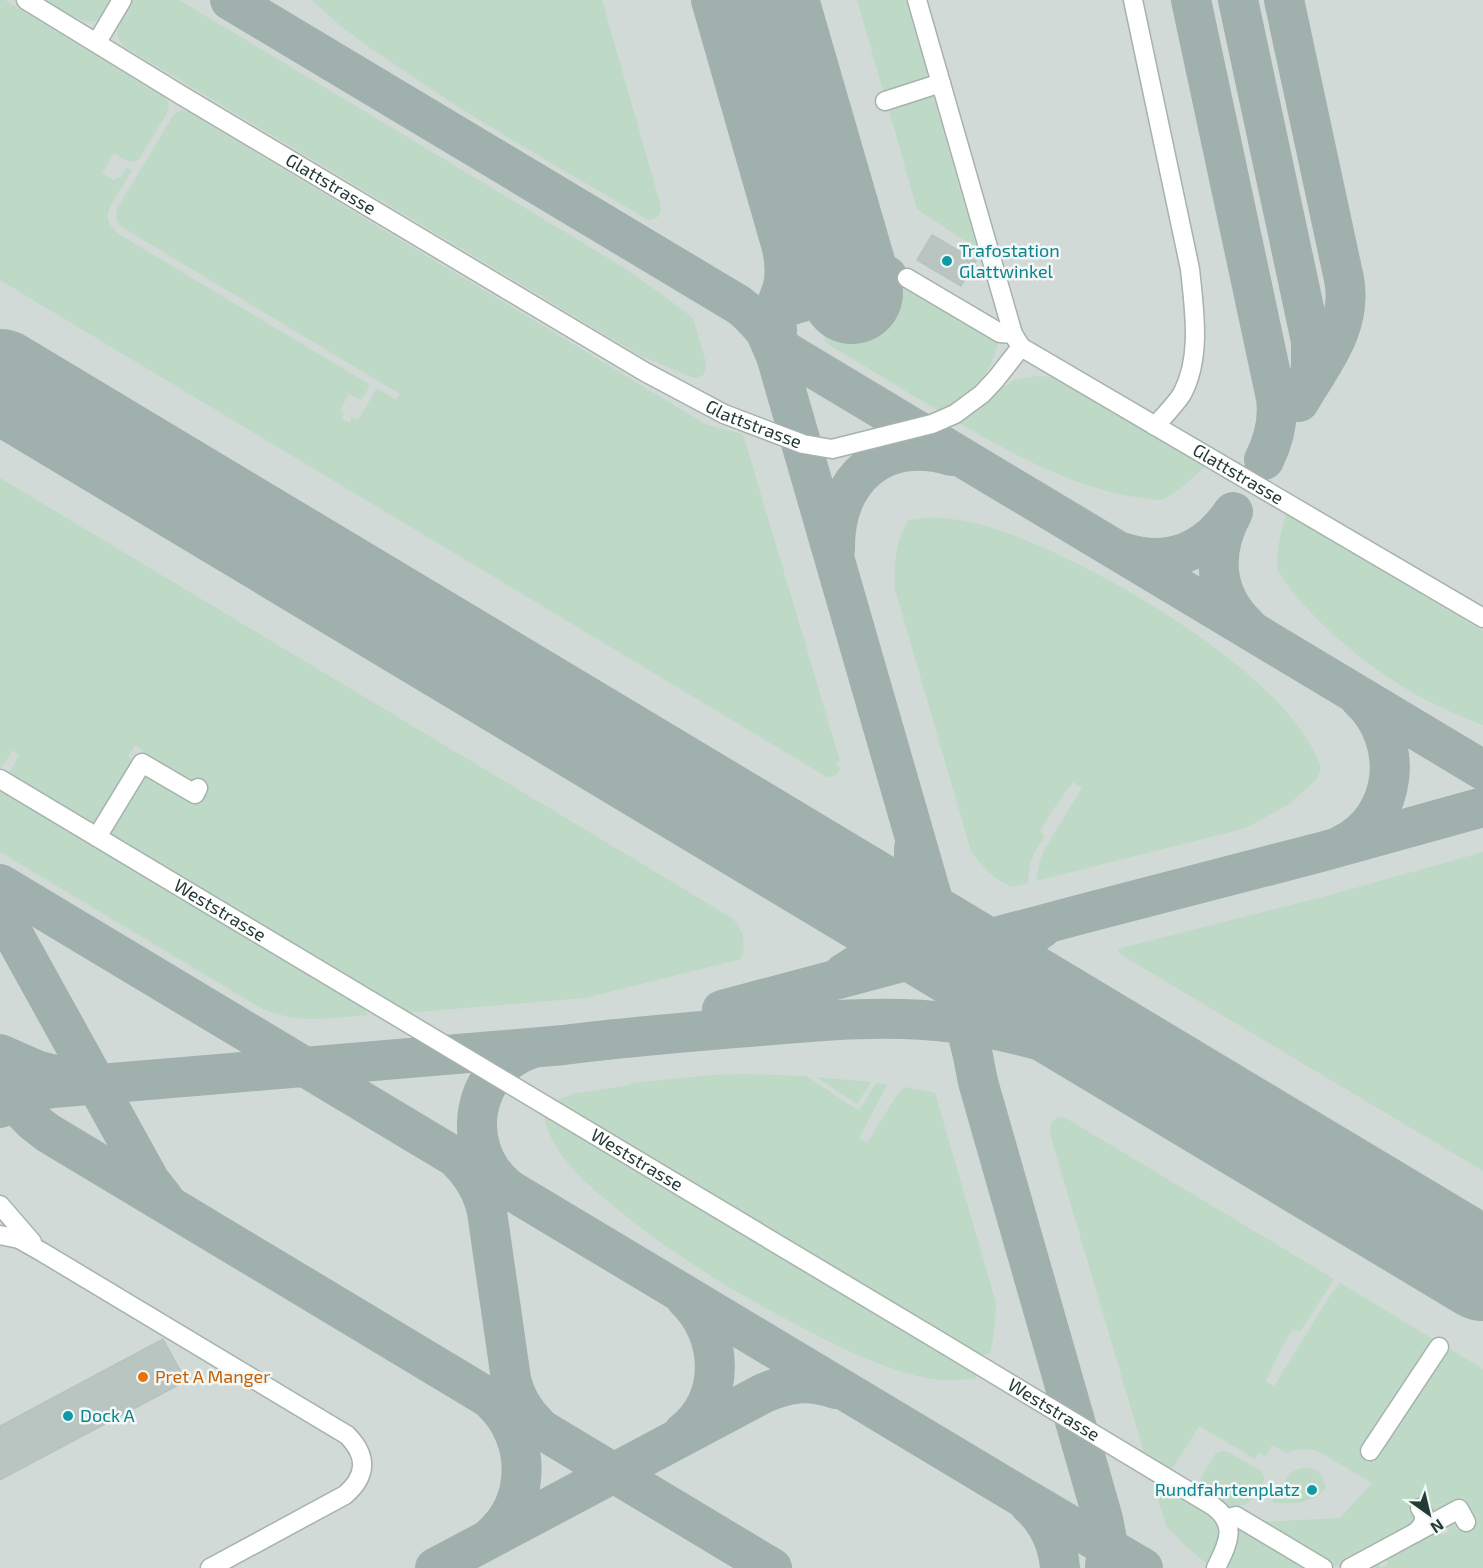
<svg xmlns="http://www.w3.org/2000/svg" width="1483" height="1568" font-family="'Exo 2',sans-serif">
	<rect width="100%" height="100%" fill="#e2ebe7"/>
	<rect fill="#d1dad6" x="0" y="0" width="1483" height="1568"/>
	<g fill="#bed9c6">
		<path d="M0,0H5L165,98L169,104L167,113L139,159C131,166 122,157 114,153L102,173L115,181L117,177L120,178L127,167L132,170C127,179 122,187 116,196C107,212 102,221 120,235L369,384L368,389L361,400L349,394L340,410L344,413L342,419L350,423L351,417L358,420L377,388L396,400L400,394L122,227C115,221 115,215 118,207L173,116C177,112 180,109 187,111L707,425L743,434L840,761L836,762L837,767L841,766C840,774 833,779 825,776L0,280Z"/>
		<path d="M47,0H117C114,5 110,11 106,15C86,32 64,10 47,0Z"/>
		<path d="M131,0H179L623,267L664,296L693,318L706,363C707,371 704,378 694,378L639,355L123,46C110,28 121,16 131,0Z"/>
		<path d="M312,0H602L660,203C662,213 659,220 648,220C567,171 483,126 406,72C373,50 340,28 312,0Z"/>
		<polygon points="736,0 801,0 878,270 860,275 843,215 819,221 836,282 818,287"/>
		<polygon points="857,0 906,0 927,73 926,79 887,93 883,90"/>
		<polygon points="931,95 934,99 976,245 970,244 917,209 889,110 890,107"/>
		<path d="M903,281L999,340C992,373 970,400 939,411L826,343C822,331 812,312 822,303Z"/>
		<path d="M1037,376L1053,377L1070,383L1207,465C1195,475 1177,494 1163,499C1159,501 1151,499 1145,498C1083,492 1012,454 959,423L979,410L999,390L1015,380Z"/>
		<path d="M0,478L732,918C743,930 747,942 741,959L585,998L406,1013L115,838L110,832L144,752L135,745L128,756L133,761L134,766L100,822L90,823L8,774L19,756L13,750L0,769Z"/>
		<path d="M1286,513L1483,631V725C1465,718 1446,710 1428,701C1384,678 1341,645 1307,608C1297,597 1285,585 1279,572C1273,558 1283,527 1286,513Z"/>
		<path d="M924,518C941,517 957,519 974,523C1068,545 1294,673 1321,769L1315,781L1289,804L1246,828L1036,881L1040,860L1044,850L1082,788L1073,782L1054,808L1040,831L1045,837C1033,850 1028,865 1028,883L1012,887C993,879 983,867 971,851L894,586L895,585C893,565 897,536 909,520Z"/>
		<path d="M0,788L364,1007L368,1015C328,1018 297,1025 259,1007L0,852Z"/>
		<polygon points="1483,852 1483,1171 1120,954 1117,949 1334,894"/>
		<polygon points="745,1074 806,1076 859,1111 876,1083 887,1085 859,1138 867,1143 895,1098 904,1087 935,1093 996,1303 994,1333 990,1354 983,1354 981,1358 555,1101 571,1095 571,1094 630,1085 631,1083 711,1075"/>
		<polygon points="816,1077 871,1082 857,1104"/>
		<path d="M544,1115L976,1373V1378C957,1381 939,1381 921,1377C880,1367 841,1348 803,1328C735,1293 670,1253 611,1204C588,1185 557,1158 547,1128C545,1124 545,1119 544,1115Z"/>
		<polygon points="1064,1117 1334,1279 1300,1332 1293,1329 1280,1350 1266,1381 1274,1386 1331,1294 1340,1283 1483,1369 1483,1568 1360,1568 1376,1559 1381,1568 1388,1564 1384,1555 1436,1527 1442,1535 1449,1531 1445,1523 1451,1519 1458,1531 1474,1522 1433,1514 1422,1505 1421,1519 1344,1566 1331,1566 1258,1522 1340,1518 1372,1483 1316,1450 1299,1449 1287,1453 1272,1445 1266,1456 1259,1452 1255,1459 1199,1426 1174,1466 1168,1469 1145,1456 1050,1134 1051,1123 1056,1118"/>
		<path d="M1222,1451L1228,1452L1260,1470L1265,1479C1260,1486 1256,1497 1249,1502C1244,1505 1237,1507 1231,1506C1224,1505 1203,1492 1201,1485C1200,1481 1201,1479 1202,1476L1216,1453Z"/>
		<path d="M1306,1467C1319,1469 1322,1475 1326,1487C1314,1504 1290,1505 1271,1502L1289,1475L1295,1470Z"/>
		<path d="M1152,1479C1170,1490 1225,1514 1219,1539C1218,1548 1212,1557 1209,1565L1185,1546L1171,1530L1167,1529Z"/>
		<polygon points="1237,1527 1315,1568 1225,1568 1236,1546"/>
	</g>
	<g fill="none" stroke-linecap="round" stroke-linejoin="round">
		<g stroke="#a0b0ac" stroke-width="40">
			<path d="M230,0L739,305C758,319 769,339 788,353L1483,770"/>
			<path d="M711,0L782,248C785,262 786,276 782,290C779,298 776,305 774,313C771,327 773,342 776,356"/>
			<path d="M1191,0L1276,398C1279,421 1274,440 1264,460"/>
			<polyline points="1238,0 1311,341 1311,368 1307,385"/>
			<path d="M1284,0L1344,279C1353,327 1322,363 1299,402"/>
			<polyline points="777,331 775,310 887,276"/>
			<polyline points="766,333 776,356 947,949 973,1056 978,1082 1103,1519 1108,1545 1105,1565"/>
			<path d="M835,549C834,478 883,436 952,456"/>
			<path d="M1125,553C1170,567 1207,551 1233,512C1211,552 1213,595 1248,627"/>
			<path d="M1342,845C1399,817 1405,741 1360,699"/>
			<polyline points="0,884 1017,1494 1143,1568"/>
			<polyline points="0,910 150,1181 164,1199"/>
			<path d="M844,973C888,949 916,899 914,849"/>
			<polyline points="722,1010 1082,914 1321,852 1483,807"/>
			<path d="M973,1043C974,994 1002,955 1042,928"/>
			<polyline points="0,1054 39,1071 76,1080"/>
			<polyline points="0,1088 35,1123 48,1133 772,1568"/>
			<path d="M0,1108L33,1092L53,1088L564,1045C626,1037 688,1032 749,1027C817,1021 886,1014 954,1023C1052,1036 1140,1071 1227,1116"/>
			<path d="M459,1161C474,1176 483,1192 487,1212L511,1379C515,1397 524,1412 537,1425"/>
			<path d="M504,1185C459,1145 472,1069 530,1049"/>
			<path d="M683,1433C726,1399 724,1336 686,1299"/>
			<path d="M1029,1504C1048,1521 1058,1543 1060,1568"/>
			<path d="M491,1537C532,1501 531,1439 493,1402"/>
			<path d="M435,1568L764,1393C790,1382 809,1380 836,1389"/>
		</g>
		<g stroke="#a0b0ac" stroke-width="102">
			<polyline points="767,0 852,293"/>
			<polyline points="0,380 1483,1270"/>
		</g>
	</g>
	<g fill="#b8c5c0" stroke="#b6c3be" stroke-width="1.5">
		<polygon points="932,235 976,261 961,286 917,260"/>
		<polygon points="163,1339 186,1381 0,1480 0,1426"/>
	</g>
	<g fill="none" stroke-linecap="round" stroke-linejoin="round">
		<defs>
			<g id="minor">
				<path id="s1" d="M26,0L181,95L645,372L724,414L803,444L832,449L932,424L955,414L982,394L996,379L1021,347L1483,618"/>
				<polyline points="917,0 1013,334 1021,347"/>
				<path d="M1133,0L1190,269C1194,309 1202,357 1182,394C1175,405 1164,416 1155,426"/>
				<polyline points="97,42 122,0"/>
				<polyline points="885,101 941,83"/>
				<polyline points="907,278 1000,333 1013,334"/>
				<path id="s2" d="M0,779L946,1345L1213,1506C1239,1525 1227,1545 1216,1568"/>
				<polyline points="97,837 142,763 195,794 198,788"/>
				<polyline points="0,1205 32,1242"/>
				<path d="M0,1235L19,1239L42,1252L347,1435C368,1456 367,1476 345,1495L210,1568"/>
				<polyline points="1370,1451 1439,1347"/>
				<polyline points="1225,1519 1236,1516 1323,1568"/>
				<path d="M1415,1533C1423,1526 1428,1518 1420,1508"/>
				<polyline points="1350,1568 1459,1509 1466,1522"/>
			</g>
		</defs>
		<use href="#minor" stroke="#a5b2ae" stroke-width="21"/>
		<use href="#minor" stroke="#fff" stroke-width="18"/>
	</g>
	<g fill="#0f9aa8" stroke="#f2f8f5" stroke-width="2">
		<circle cx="947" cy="261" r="6"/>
		<circle cx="68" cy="1416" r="6"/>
		<circle cx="1312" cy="1490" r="6"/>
	</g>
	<circle fill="#e8710a" stroke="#f2f8f5" stroke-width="2" cx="143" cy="1377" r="6"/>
	<g text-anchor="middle" stroke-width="5" stroke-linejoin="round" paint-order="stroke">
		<g font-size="18" fill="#243a35" stroke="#f2f8f5">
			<text dy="6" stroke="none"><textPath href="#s1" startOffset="356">Glattstrasse</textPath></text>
			<text dy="6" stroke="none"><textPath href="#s1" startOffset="843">Glattstrasse</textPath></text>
			<text dy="6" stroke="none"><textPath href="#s1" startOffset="1400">Glattstrasse</textPath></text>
			<text dy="6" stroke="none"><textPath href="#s2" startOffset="256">Weststrasse</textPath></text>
			<text dy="6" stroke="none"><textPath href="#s2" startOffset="742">Weststrasse</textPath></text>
			<text dy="6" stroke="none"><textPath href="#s2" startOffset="1228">Weststrasse</textPath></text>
		</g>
		<g font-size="18" fill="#0d838f" stroke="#f2f8f5" text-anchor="start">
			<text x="959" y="257">Trafostation<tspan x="959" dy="21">Glattwinkel</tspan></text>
			<text x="80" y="1422">Dock A</text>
			<text x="1300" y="1496" text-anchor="end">Rundfahrtenplatz</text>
		</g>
		<g font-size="18" fill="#c56008" stroke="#f2f8f5" text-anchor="start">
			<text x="155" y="1383">Pret A Manger</text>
		</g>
	</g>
	<g transform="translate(1429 1514) rotate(146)" stroke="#f2f8f5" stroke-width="4.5" paint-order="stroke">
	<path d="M0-4.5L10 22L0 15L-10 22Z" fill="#243a35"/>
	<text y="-9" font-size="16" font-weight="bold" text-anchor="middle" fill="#243a35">N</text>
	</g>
</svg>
